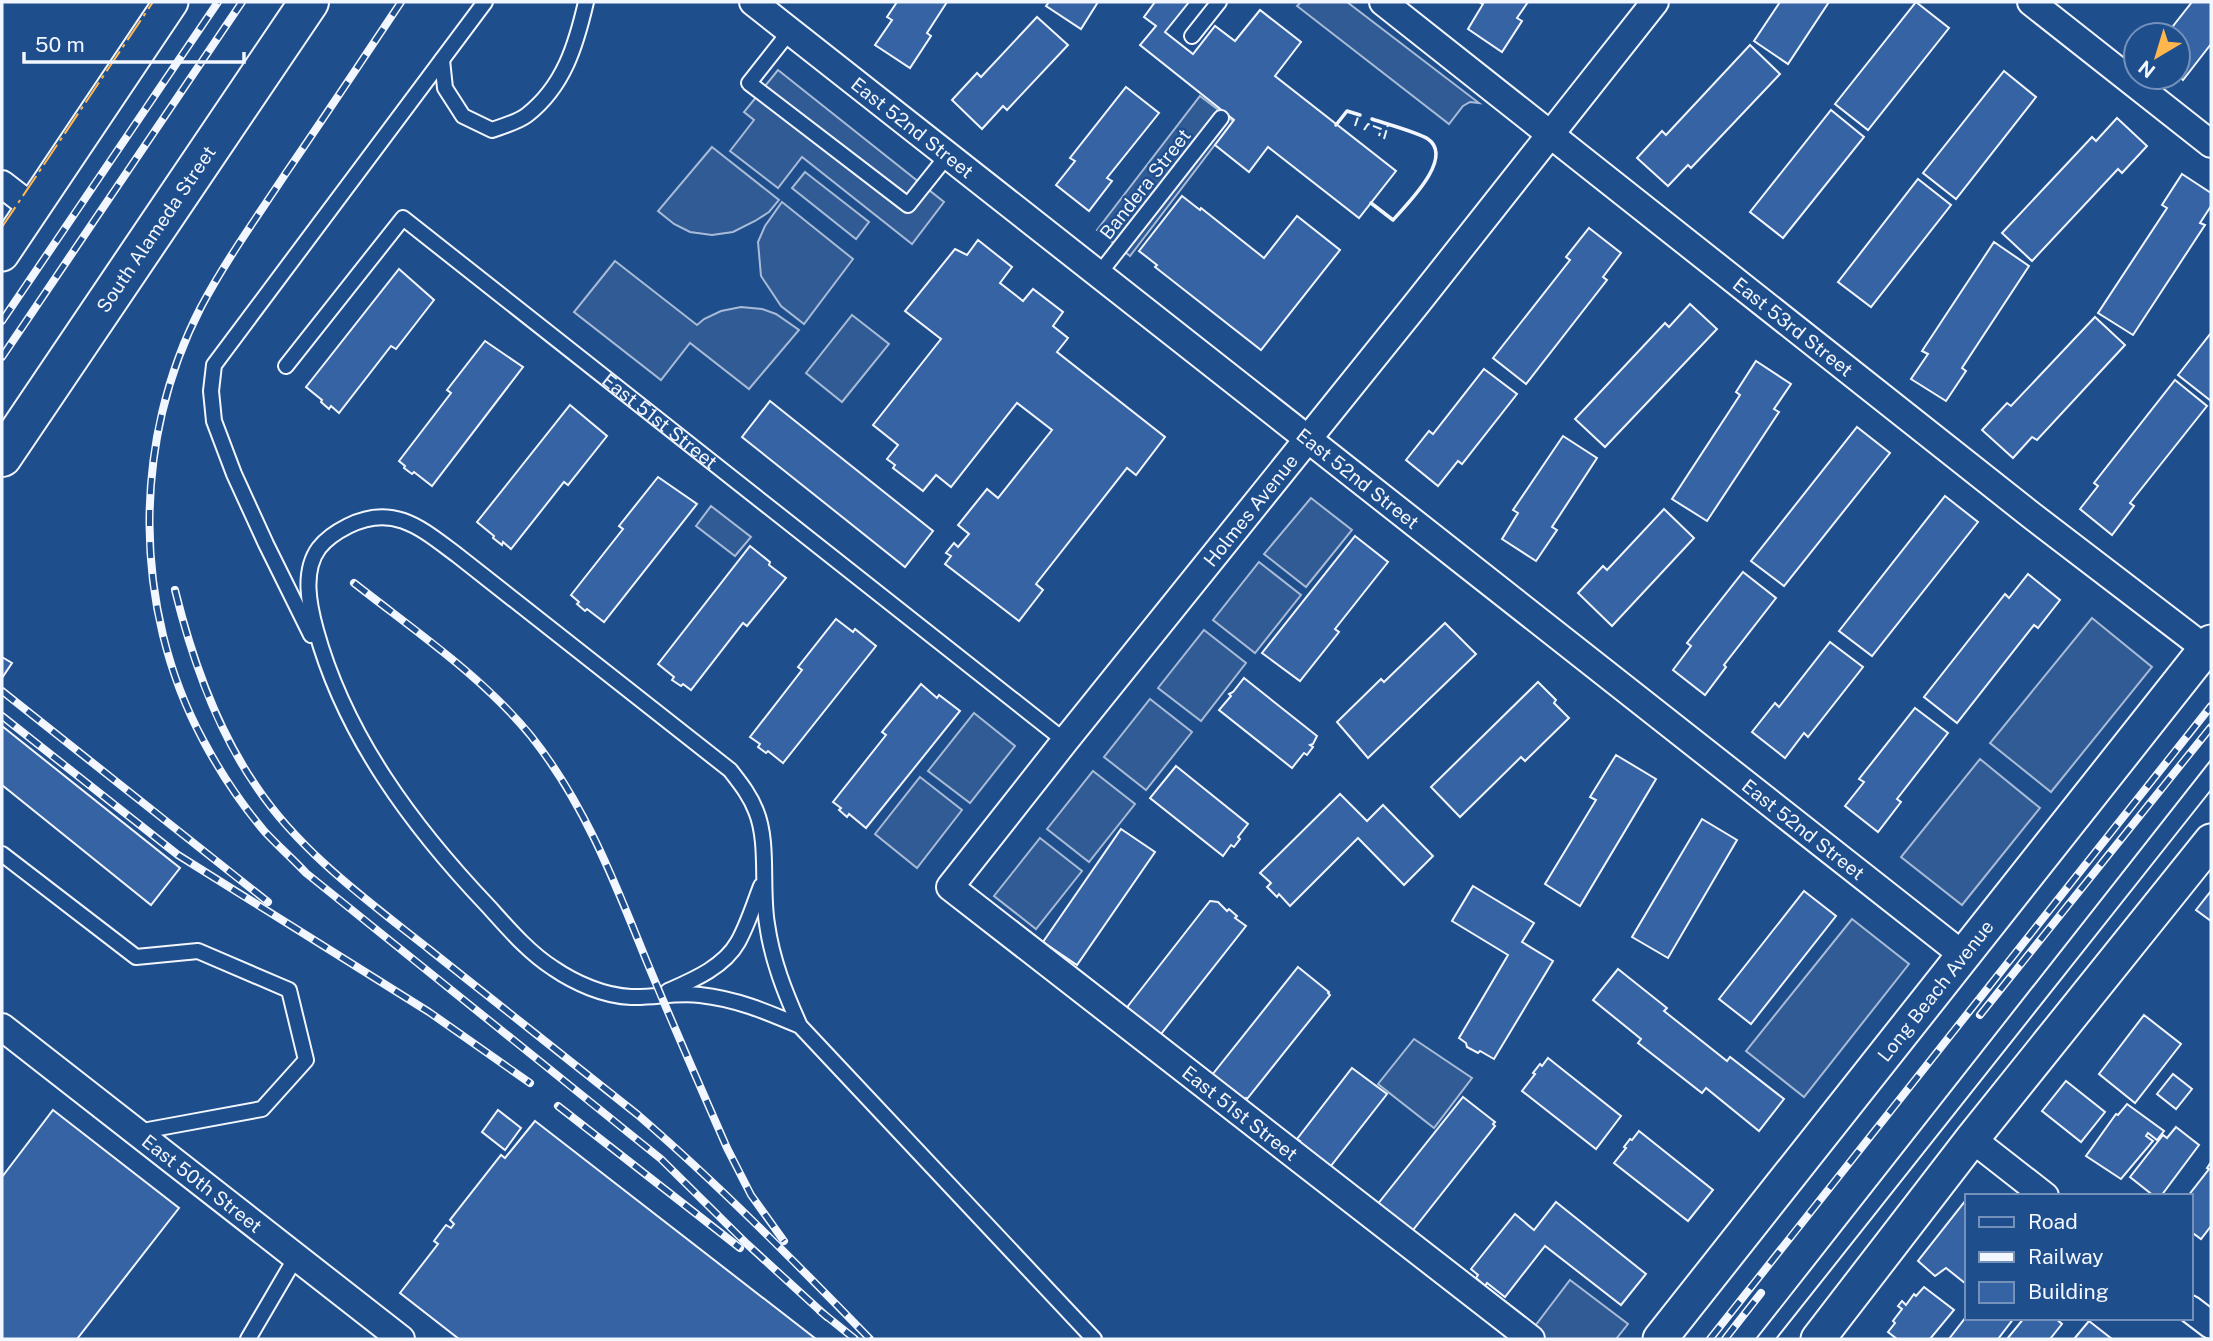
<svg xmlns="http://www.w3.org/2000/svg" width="2213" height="1341" font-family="'Public Sans',sans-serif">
	<rect width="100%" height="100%" fill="#1f4e8c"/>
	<g fill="#305b95" stroke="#a8bbd7" stroke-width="2">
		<polygon points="1301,2 1347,2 1479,103 1470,102 1463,106 1449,124 1297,6"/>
		<polygon points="778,70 944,202 912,244 802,157 778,188 730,151 754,120 744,112"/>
		<polygon points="1200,96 1233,121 1130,256 1097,230"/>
		<polygon points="712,147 779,200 769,212 755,221 733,232 712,235 690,232 674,224 658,211"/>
		<polygon points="805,172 869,222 856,239 792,188"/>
		<polygon points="782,202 853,259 804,324 781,306 761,276 758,242 765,226"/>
		<polygon points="615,261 697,325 704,319 721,311 741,307 762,309 776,314 799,330 749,389 690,343 661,380 574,312"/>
		<polygon points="852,315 889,344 842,402 806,373"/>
		<polygon points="1311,498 1352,530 1306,587 1264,554"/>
		<polygon points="711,506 751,537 735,556 696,526"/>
		<polygon points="1259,562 1301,595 1255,653 1213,620"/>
		<polygon points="2092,618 2152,667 2051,792 1990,743"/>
		<polygon points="1204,630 1246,663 1201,721 1158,688"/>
		<polygon points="1150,699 1192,732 1146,790 1104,757"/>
		<polygon points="974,713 1015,746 970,803 928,771"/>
		<polygon points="1980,759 2040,808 1962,905 1901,857"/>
		<polygon points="1093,771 1135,804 1089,862 1047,829"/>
		<polygon points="920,777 962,810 917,868 875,834"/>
		<polygon points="1040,838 1082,871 1036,929 994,896"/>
		<polygon points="1852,919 1909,964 1804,1097 1746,1051"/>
		<polygon points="1414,1039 1472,1078 1434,1128 1378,1084"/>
		<polygon points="1570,1280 1628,1324 1616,1339 1544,1339 1532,1330"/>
	</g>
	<g fill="#3563a3" stroke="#f2f6ff" stroke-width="2">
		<polygon points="897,2 947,2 927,33 931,36 910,68 875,45 892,20 887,17"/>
		<polygon points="1049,2 1098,2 1081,29 1046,6"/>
		<polygon points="1155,2 1189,2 1165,32 1193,54 1215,26 1235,41 1260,10 1301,42 1275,76 1396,171 1359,218 1268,147 1249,172 1215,145 1234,120 1140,45 1156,26 1144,17"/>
		<polygon points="1479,2 1528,2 1517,18 1522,21 1502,52 1468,29 1483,4"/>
		<polygon points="1780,2 1829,2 1788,64 1754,41"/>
		<polygon points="1916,2 1949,28 1868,130 1835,104"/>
		<polygon points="2192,2 2211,2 2211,44 2183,80 2178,75 2178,35 2166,35"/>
		<polygon points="1037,17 1068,45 1007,110 1003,106 982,129 952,100 977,73 981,77"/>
		<polygon points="1750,45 1780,74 1691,168 1688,165 1668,186 1637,158 1662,131 1666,135"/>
		<polygon points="2004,71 2036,97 1956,199 1923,173"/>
		<polygon points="1126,87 1159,113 1107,178 1112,181 1089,211 1056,185 1075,161 1070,158"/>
		<polygon points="1831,110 1864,137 1783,238 1750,212"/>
		<polygon points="2117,118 2147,146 2122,173 2118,169 2032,261 2002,233 2092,137 2096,141"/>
		<polygon points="2182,174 2211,193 2211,206 2200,223 2205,225 2133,335 2098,313 2167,208 2162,205"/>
		<polygon points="1918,179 1951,205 1871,307 1838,282"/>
		<polygon points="1182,196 1200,210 1201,208 1264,258 1297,216 1340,250 1261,350 1155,267 1157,265 1139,251"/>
		<polygon points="1589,228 1621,253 1603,277 1607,280 1526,384 1493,358 1570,260 1566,257"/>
		<polygon points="978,240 1012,267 1000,283 1023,301 1033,289 1063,312 1053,326 1068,338 1057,352 1165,437 1136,475 1127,468 1036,584 1043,590 1019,621 945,564 951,556 946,553 954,543 958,547 969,534 958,525 987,489 998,498 1052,430 1017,403 951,487 936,475 923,491 893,468 895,465 887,459 898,445 873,425 941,339 905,311 955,249 967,255"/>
		<polygon points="1994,242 2029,266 1962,368 1966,371 1946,401 1911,379 1928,354 1922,351"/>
		<polygon points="399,269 434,300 396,349 391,346 339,413 331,406 329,409 321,402 322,400 306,387"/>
		<polygon points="1690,304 1717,329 1605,447 1575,419 1665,323 1669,327"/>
		<polygon points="2095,317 2125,345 2037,440 2032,437 2013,458 1982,430 2007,403 2011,406"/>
		<polygon points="2211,333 2211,401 2178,375"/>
		<polygon points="485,341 523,367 432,486 414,472 412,474 404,468 405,466 399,461 451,393 447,390"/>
		<polygon points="1756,361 1791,384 1774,409 1779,412 1707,521 1672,499 1740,395 1736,392"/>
		<polygon points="1484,369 1517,394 1462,464 1458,461 1438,486 1406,460 1429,431 1433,434"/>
		<polygon points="2175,380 2207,406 2130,503 2134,506 2112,535 2080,509 2098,486 2094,483"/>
		<polygon points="770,401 933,531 905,567 742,437"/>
		<polygon points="570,405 607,436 568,485 564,482 511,549 503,542 502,545 493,538 494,536 477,522"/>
		<polygon points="1857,427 1890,453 1784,586 1751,561"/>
		<polygon points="1563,436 1597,458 1552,527 1557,530 1536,561 1502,539 1518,513 1513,510"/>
		<polygon points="658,477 697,504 604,622 587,609 585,611 577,604 579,602 571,595 623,529 619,526"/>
		<polygon points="1945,496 1978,522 1872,656 1839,631"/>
		<polygon points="1664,509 1694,538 1612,626 1578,593 1603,566 1607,570"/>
		<polygon points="1355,536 1388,562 1335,629 1339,632 1300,681 1262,653"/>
		<polygon points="750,546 770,562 769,565 786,578 747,626 743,623 691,690 683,684 681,686 672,680 674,677 658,664"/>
		<polygon points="1743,572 1776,598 1724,665 1726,667 1705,695 1673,670 1691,646 1687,643"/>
		<polygon points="2028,574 2060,600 2038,628 2034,625 1957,723 1924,697 2005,594 2009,598"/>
		<polygon points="836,619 853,632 855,629 876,646 783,763 768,751 766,753 758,747 760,744 750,737 802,670 798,667"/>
		<polygon points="1445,623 1476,654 1368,758 1337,722 1381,679 1384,682"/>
		<polygon points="1830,642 1863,667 1808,737 1804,733 1785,758 1752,732 1775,703 1779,707"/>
		<polygon points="2,657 12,663 2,678"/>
		<polygon points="1244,678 1317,736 1313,744 1310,745 1313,747 1307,755 1304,753 1292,768 1219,710 1231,696 1229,694 1233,692"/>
		<polygon points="1538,682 1556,700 1554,703 1569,718 1525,761 1521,757 1460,817 1431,787"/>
		<polygon points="921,684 937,698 939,695 960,711 866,828 849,814 847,817 839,810 841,808 833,802 886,735 882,732"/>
		<polygon points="1915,708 1948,733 1897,799 1901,802 1878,832 1845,806 1864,782 1859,779"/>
		<polygon points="2,726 180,868 151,905 2,785"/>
		<polygon points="1616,755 1656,779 1580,906 1545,884 1596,800 1590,797"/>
		<polygon points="1176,766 1248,824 1238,837 1240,839 1234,847 1231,845 1223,856 1150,798"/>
		<polygon points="1340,794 1367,821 1383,805 1433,856 1404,885 1358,838 1290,906 1279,894 1277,897 1267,887 1271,883 1260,873"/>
		<polygon points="1702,819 1737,840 1668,958 1632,937"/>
		<polygon points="1121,829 1155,852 1077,965 1043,942"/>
		<polygon points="1473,886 1534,923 1522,942 1553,961 1494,1059 1480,1051 1478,1053 1467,1047 1466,1043 1459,1038 1508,955 1452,921"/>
		<polygon points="1804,891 1836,916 1751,1024 1719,999"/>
		<polygon points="2211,891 2211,921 2196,910"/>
		<polygon points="1210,901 1218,902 1227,911 1229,909 1237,916 1235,918 1246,926 1161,1034 1128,1009 1128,1006"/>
		<polygon points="1298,967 1329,992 1328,993 1330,995 1247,1099 1246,1098 1244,1100 1212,1075"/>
		<polygon points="1618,969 1667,1008 1664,1011 1727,1061 1730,1057 1784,1099 1759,1131 1706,1088 1702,1093 1638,1043 1641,1039 1593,1000"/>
		<polygon points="2144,1015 2181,1044 2135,1103 2099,1074"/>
		<polygon points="1548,1058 1621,1116 1596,1149 1522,1091 1535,1074 1533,1073 1540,1064 1542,1066"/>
		<polygon points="1352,1068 1387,1094 1330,1167 1298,1143 1300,1141 1297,1139"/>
		<polygon points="2173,1074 2192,1089 2176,1109 2157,1094"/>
		<polygon points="2066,1081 2105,1112 2081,1142 2042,1111"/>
		<polygon points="1463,1097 1495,1122 1493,1124 1495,1126 1413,1230 1411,1229 1410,1230 1377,1205"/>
		<polygon points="2127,1104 2164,1131 2157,1140 2148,1133 2146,1136 2153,1141 2121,1179 2086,1156 2116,1114 2118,1115"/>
		<polygon points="53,1110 179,1208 77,1339 2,1339 2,1177"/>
		<polygon points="498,1110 521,1128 505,1150 482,1132"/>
		<polygon points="535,1121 816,1339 459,1339 400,1293 438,1244 434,1241 446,1225 451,1228 454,1224 450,1220 501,1155 505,1158"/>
		<polygon points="2176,1127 2199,1145 2161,1196 2154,1196 2130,1177 2163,1135 2167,1138"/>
		<polygon points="1639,1131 1713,1190 1688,1221 1614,1163 1626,1148 1624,1147 1630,1139 1632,1140"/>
		<polygon points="2211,1162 2211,1226 2201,1239 2190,1231 2190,1196 2188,1196 2209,1169 2207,1168"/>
		<polygon points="1966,1200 1966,1284 1946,1268 1935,1276 1918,1261"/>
		<polygon points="1556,1202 1646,1274 1621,1305 1545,1246 1505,1297 1487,1283 1485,1286 1476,1278 1478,1275 1471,1269 1515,1214 1534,1230"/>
		<polygon points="1924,1287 1954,1310 1930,1339 1897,1339 1888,1332 1895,1323 1893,1321 1902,1309 1898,1306 1902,1301 1906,1305 1914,1294 1916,1296"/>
		<polygon points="1966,1317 1966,1318 2014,1318 1998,1339 1949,1339"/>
		<polygon points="2024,1318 2055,1318 2062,1324 2050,1339 2007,1339"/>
		<polygon points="2089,1321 2112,1339 2074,1339"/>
	</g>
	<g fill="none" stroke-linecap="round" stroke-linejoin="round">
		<defs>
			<g id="service">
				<polyline points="790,31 749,83 908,205 947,156"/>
				<polyline points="1192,36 1219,2"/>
				<path d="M442,60L445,88L463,116L492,130C503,126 518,122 527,115C564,86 576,45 586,2"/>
				<polyline points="1099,274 1221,118"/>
				<path id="s1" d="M286,366L403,218L1065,741"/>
				<polyline points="311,635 266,544 234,474 214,421 211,391 214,365 485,2"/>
				<polyline points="2,854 136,957 198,951 289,990 306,1060 262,1109 137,1132"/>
				<path d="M668,991C693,980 724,967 738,942C748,924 754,904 761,886"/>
				<path d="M800,1026C767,1012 737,999 700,995C676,992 654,998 631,997C604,996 575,983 553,968C528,952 508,928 488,906C413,827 345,736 316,630C309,605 302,571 319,548C326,539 338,531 348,526C394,503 422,529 457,555L730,770C740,783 750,795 756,811C769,842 761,889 767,924C772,960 785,993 800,1026L1094,1339"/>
				<polyline points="248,1339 296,1257"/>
			</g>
			<g id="minor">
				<path id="s2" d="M753,2L1963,955"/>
				<path id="s3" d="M1383,2L2031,515L2206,649"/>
				<polyline points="2031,2 2211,144"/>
				<polyline points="2,184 33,208"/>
				<path id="s4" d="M2,1027L401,1339"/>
				<polyline points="1972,1139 2045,1196"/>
				<polyline points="2190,1309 2211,1325"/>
				<path id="s5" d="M1531,1339L950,887L1065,741L1418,302L1655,2"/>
			</g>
			<g id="tertiary">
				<polyline points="2,254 171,2"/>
				<path id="s6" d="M1660,1339L2211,642"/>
				<polyline points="1818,1339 1972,1139 2211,841"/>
			</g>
			<g id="primary">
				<path id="s7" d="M2,457L309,2"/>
			</g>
		</defs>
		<use href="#service" stroke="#f2f6ff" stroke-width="18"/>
		<use href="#minor" stroke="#f2f6ff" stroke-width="30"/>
		<use href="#tertiary" stroke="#f2f6ff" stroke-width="37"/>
		<use href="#primary" stroke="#f2f6ff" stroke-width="42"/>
		<use href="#service" stroke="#1f4e8c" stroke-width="14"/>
		<use href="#minor" stroke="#1f4e8c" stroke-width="26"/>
		<use href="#tertiary" stroke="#1f4e8c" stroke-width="33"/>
		<use href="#primary" stroke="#1f4e8c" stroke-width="38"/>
		<g stroke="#f2f6ff" stroke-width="2">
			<polyline points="1756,1339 2211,760"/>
			<polyline points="1776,1339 2211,790"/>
		</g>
		<defs>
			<g id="rail">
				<path d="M401,2C363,59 325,116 286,173C257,217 226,260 201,307C132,440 132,608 203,740C220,772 242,805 265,832C278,846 293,859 306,873L661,1159L747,1244L827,1317"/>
				<polyline points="2,321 218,2"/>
				<polyline points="2,357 242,2"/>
				<path d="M354,583C415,631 482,676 531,736C585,804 615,883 647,962C673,1025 700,1086 727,1148L751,1195L784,1241"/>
				<path d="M175,590C192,659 216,728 256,786C300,852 368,901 430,950C499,1005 569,1060 638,1115C720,1186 795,1262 870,1339"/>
				<polyline points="2,691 268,902"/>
				<polyline points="2,716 178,855 429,1012 530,1083"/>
				<polyline points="1980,1015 2211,727"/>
				<polyline points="558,1106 740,1248"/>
				<polyline points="820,1311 855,1339"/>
				<polyline points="1710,1339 2211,706"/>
				<polyline points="1725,1339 1761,1293"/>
			</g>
		</defs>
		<use href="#rail" stroke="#f2f6ff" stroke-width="8"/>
		<use href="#rail" stroke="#1f4e8c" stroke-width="5" stroke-dasharray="16" stroke-linecap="butt"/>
		<g stroke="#f2f6ff" stroke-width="2" stroke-dasharray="9 3.5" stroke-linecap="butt">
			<polyline points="1355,126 1359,114"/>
			<polyline points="1364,130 1368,124 1381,129 1379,136"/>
			<polyline points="1384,139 1388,125"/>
		</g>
		<g stroke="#f2f6ff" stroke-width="3.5">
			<polyline points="1336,125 1347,111 1360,115"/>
			<path d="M1371,203L1393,220C1406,205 1455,158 1428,139C1417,132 1386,124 1372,119"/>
		</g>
		<polyline stroke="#ffb74d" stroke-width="2" stroke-dasharray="24 5 3.5 5" stroke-linecap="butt" points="2,227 153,2"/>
	</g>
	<g text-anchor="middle" stroke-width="5" stroke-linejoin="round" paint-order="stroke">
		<g font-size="19" fill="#f2f6ff" stroke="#1f4e8c">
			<text dy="7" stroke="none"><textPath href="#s2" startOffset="203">East 52nd Street</textPath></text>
			<text transform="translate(1145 184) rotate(-52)" y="7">Bandera Street</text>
			<text dy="7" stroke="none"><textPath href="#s7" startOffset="275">South Alameda Street</textPath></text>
			<text dy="7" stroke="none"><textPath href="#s3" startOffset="523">East 53rd Street</textPath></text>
			<text dy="7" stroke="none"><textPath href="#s1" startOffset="516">East 51st Street</textPath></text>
			<text dy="7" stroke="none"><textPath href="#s2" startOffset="770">East 52nd Street</textPath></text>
			<text dy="7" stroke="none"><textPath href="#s5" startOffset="1218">Holmes Avenue</textPath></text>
			<text dy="7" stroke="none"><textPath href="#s2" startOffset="1337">East 52nd Street</textPath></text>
			<text dy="7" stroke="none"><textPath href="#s6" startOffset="444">Long Beach Avenue</textPath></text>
			<text transform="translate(1240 1113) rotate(38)" y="7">East 51st Street</text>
			<text dy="7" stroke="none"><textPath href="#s4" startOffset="254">East 50th Street</textPath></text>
		</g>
	</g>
	<rect width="2213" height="1341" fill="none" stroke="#f2f6ff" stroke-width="7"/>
	<rect x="1965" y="1194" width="228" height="126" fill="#1f4e8c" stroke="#7391ba" stroke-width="2"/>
	<rect x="1979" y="1217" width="35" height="10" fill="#1f4e8c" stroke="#7391ba" stroke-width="2"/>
	<text x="2028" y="1229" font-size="21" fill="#f2f6ff">Road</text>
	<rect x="1979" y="1252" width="35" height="10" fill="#f2f6ff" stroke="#7391ba" stroke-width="2"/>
	<text x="2028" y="1264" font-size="21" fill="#f2f6ff">Railway</text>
	<rect x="1979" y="1282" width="35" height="21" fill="#3563a3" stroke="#7391ba" stroke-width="2"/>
	<text x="2028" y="1299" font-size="21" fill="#f2f6ff">Building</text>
	<g transform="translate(2157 56) rotate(218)"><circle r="33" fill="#1f4e8c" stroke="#7391ba" stroke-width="2"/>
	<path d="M0-5L12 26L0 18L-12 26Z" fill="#ffb74d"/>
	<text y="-10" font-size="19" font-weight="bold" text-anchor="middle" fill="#f2f6ff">N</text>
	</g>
	<path d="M24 52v10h220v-10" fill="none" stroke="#f2f6ff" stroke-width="3.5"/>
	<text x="35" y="52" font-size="21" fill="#f2f6ff" stroke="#1f4e8c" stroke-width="5" paint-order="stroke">50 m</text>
</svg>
